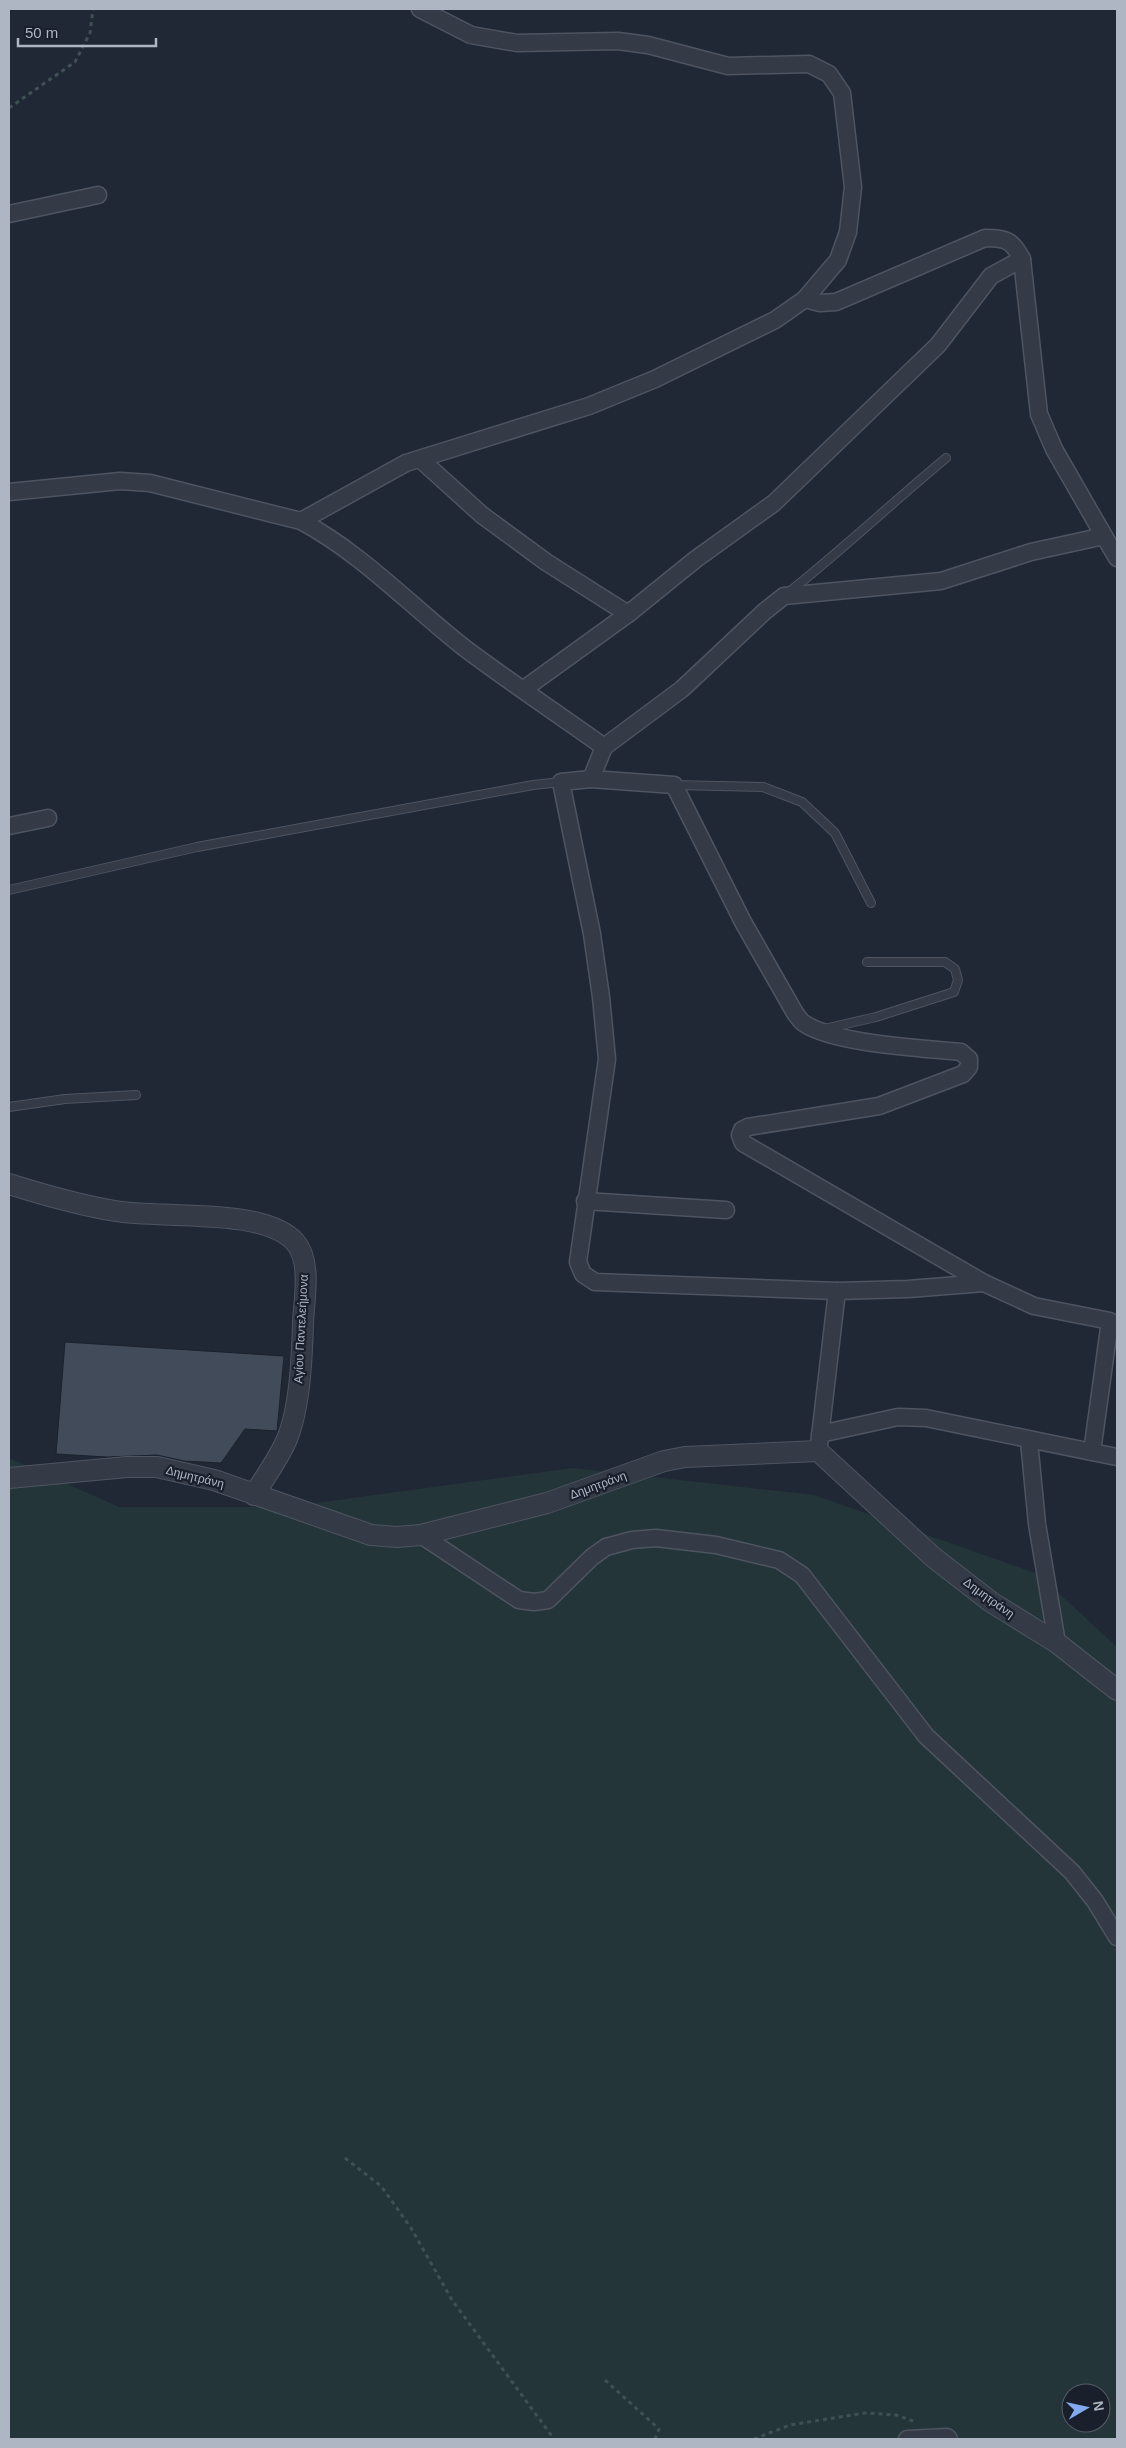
<svg xmlns="http://www.w3.org/2000/svg" width="1126" height="2448" font-family="Helvetica,sans-serif">
	<rect width="100%" height="100%" fill="#202836"/>
	<path fill="#233538" fill-rule="evenodd" d="M9,1458L119,1507H287L573,1468L814,1495L1038,1574L1117,1647V2439H9ZM1071,2393H1101V2423H1071Z"/>
	<polygon fill="#414b5a" stroke="#1b222d" points="65,1342 284,1356 277,1431 245,1429 221,1463 184,1461 157,1455 107,1457 56,1454"/>
	<g fill="none" stroke-linecap="round" stroke-linejoin="round">
		<defs>
			<g id="service">
				<path d="M789,592C843,549 893,502 946,458"/>
				<polyline points="674,785 763,787 802,802 835,833 871,903"/>
				<polyline points="9,890 197,847 533,785 561,782"/>
				<polyline points="824,1029 876,1017 954,992 958,980 955,969 945,962 867,962"/>
				<polyline points="9,1107 65,1099 136,1095"/>
			</g>
			<g id="minor">
				<polyline points="9,214 98,195"/>
				<path d="M805,299L820,303L836,302L985,238C1006,238 1012,240 1022,259"/>
				<polyline points="420,459 482,515 546,562 628,614 524,689"/>
				<path d="M9,492L120,481L150,483L301,521C361,553 409,604 462,646C508,681 557,713 604,747L591,779L674,785L743,922L795,1013C798,1017 801,1022 805,1024C836,1044 923,1048 961,1052L969,1059V1067L963,1074L879,1106L748,1127L742,1130L740,1135L743,1143L984,1283L1034,1306L1110,1321L1092,1452L1117,1457"/>
				<polyline points="301,521 406,463 589,406 655,379 775,320 805,299 838,260 848,232 853,187 842,93 829,74 809,64 728,66 648,45 618,41 517,43 471,35 420,9"/>
				<polyline points="628,614 696,559 774,503 938,345 991,276 1022,259 1039,414 1054,449 1104,536"/>
				<polyline points="604,747 682,689 765,611 784,596 941,581 1031,552 1104,536 1117,558"/>
				<polyline points="591,779 561,782 592,934 601,997 607,1059 578,1262 583,1274 595,1282 837,1291 908,1289 984,1283"/>
				<polyline points="9,826 48,818"/>
				<polyline points="585,1201 726,1210"/>
				<polyline points="820,1434 898,1417 926,1418 1092,1452"/>
				<polyline points="1029,1441 1037,1524 1057,1643"/>
				<polyline points="819,1445 837,1291"/>
				<polyline points="421,1535 519,1600 534,1602 548,1600 592,1557 606,1547 632,1540 656,1538 716,1545 779,1560 802,1575 926,1736 1072,1872 1095,1901 1117,1937"/>
				<polyline points="907,2439 947,2437 949,2439"/>
			</g>
			<g id="tertiary">
				<path d="M9,1184C44,1195 79,1205 115,1211C160,1219 264,1207 295,1242C312,1261 304,1299 303,1323C302,1358 300,1407 287,1439C279,1458 265,1477 254,1495"/>
				<polyline points="9,1478 127,1467 157,1467 214,1480 371,1535 397,1537 421,1535 547,1503 664,1461 685,1457 818,1451 933,1557 991,1602 1057,1643 1117,1690"/>
			</g>
		</defs>
		<use href="#service" stroke="#4e5561" stroke-width="10"/>
		<use href="#minor" stroke="#4e5561" stroke-width="19"/>
		<use href="#tertiary" stroke="#4e5561" stroke-width="22"/>
		<g stroke="#405154" stroke-width="3" stroke-dasharray="4 4" stroke-linecap="butt">
			<polyline points="9,108 75,62 90,33 93,9"/>
			<polyline points="345,2158 381,2186 411,2228 452,2300 554,2439"/>
			<polyline points="605,2380 659,2429 655,2439"/>
			<polyline points="754,2439 790,2425 865,2413 896,2415 913,2421"/>
		</g>
		<use href="#service" stroke="#343a46" stroke-width="8"/>
		<use href="#minor" stroke="#343a46" stroke-width="16"/>
		<use href="#tertiary" stroke="#343a46" stroke-width="20"/>
	</g>
	<g text-anchor="middle" stroke-width="4.5" stroke-linejoin="round" paint-order="stroke">
		<g font-size="12" fill="#aeb5c3" stroke="#19202b">
			<text transform="translate(301 1329) rotate(-87)" y="4">Αγίου Παντελεήμονα</text>
			<text transform="translate(195 1477) rotate(14)" y="4">Δημητράνη</text>
			<text transform="translate(598 1485) rotate(-20)" y="4">Δημητράνη</text>
			<text transform="translate(989 1598) rotate(36)" y="4">Δημητράνη</text>
		</g>
	</g>
	<rect width="1126" height="2448" fill="none" stroke="#aeb5c3" stroke-width="20"/>
	<g transform="translate(1086 2408) rotate(81)"><circle r="24" fill="#19202b" stroke="#555c68"/>
	<path d="M0-4L9 19L0 12L-9 19Z" fill="#83a9f3"/>
	<text y="-8" font-size="14" font-weight="bold" text-anchor="middle" fill="#aeb5c3">N</text>
	</g>
	<path d="M18 38v8h138v-8" fill="none" stroke="#aeb5c3" stroke-width="2.5"/>
	<text x="25" y="38" font-size="15" fill="#aeb5c3" stroke="#19202b" stroke-width="4" paint-order="stroke">50 m</text>
</svg>
